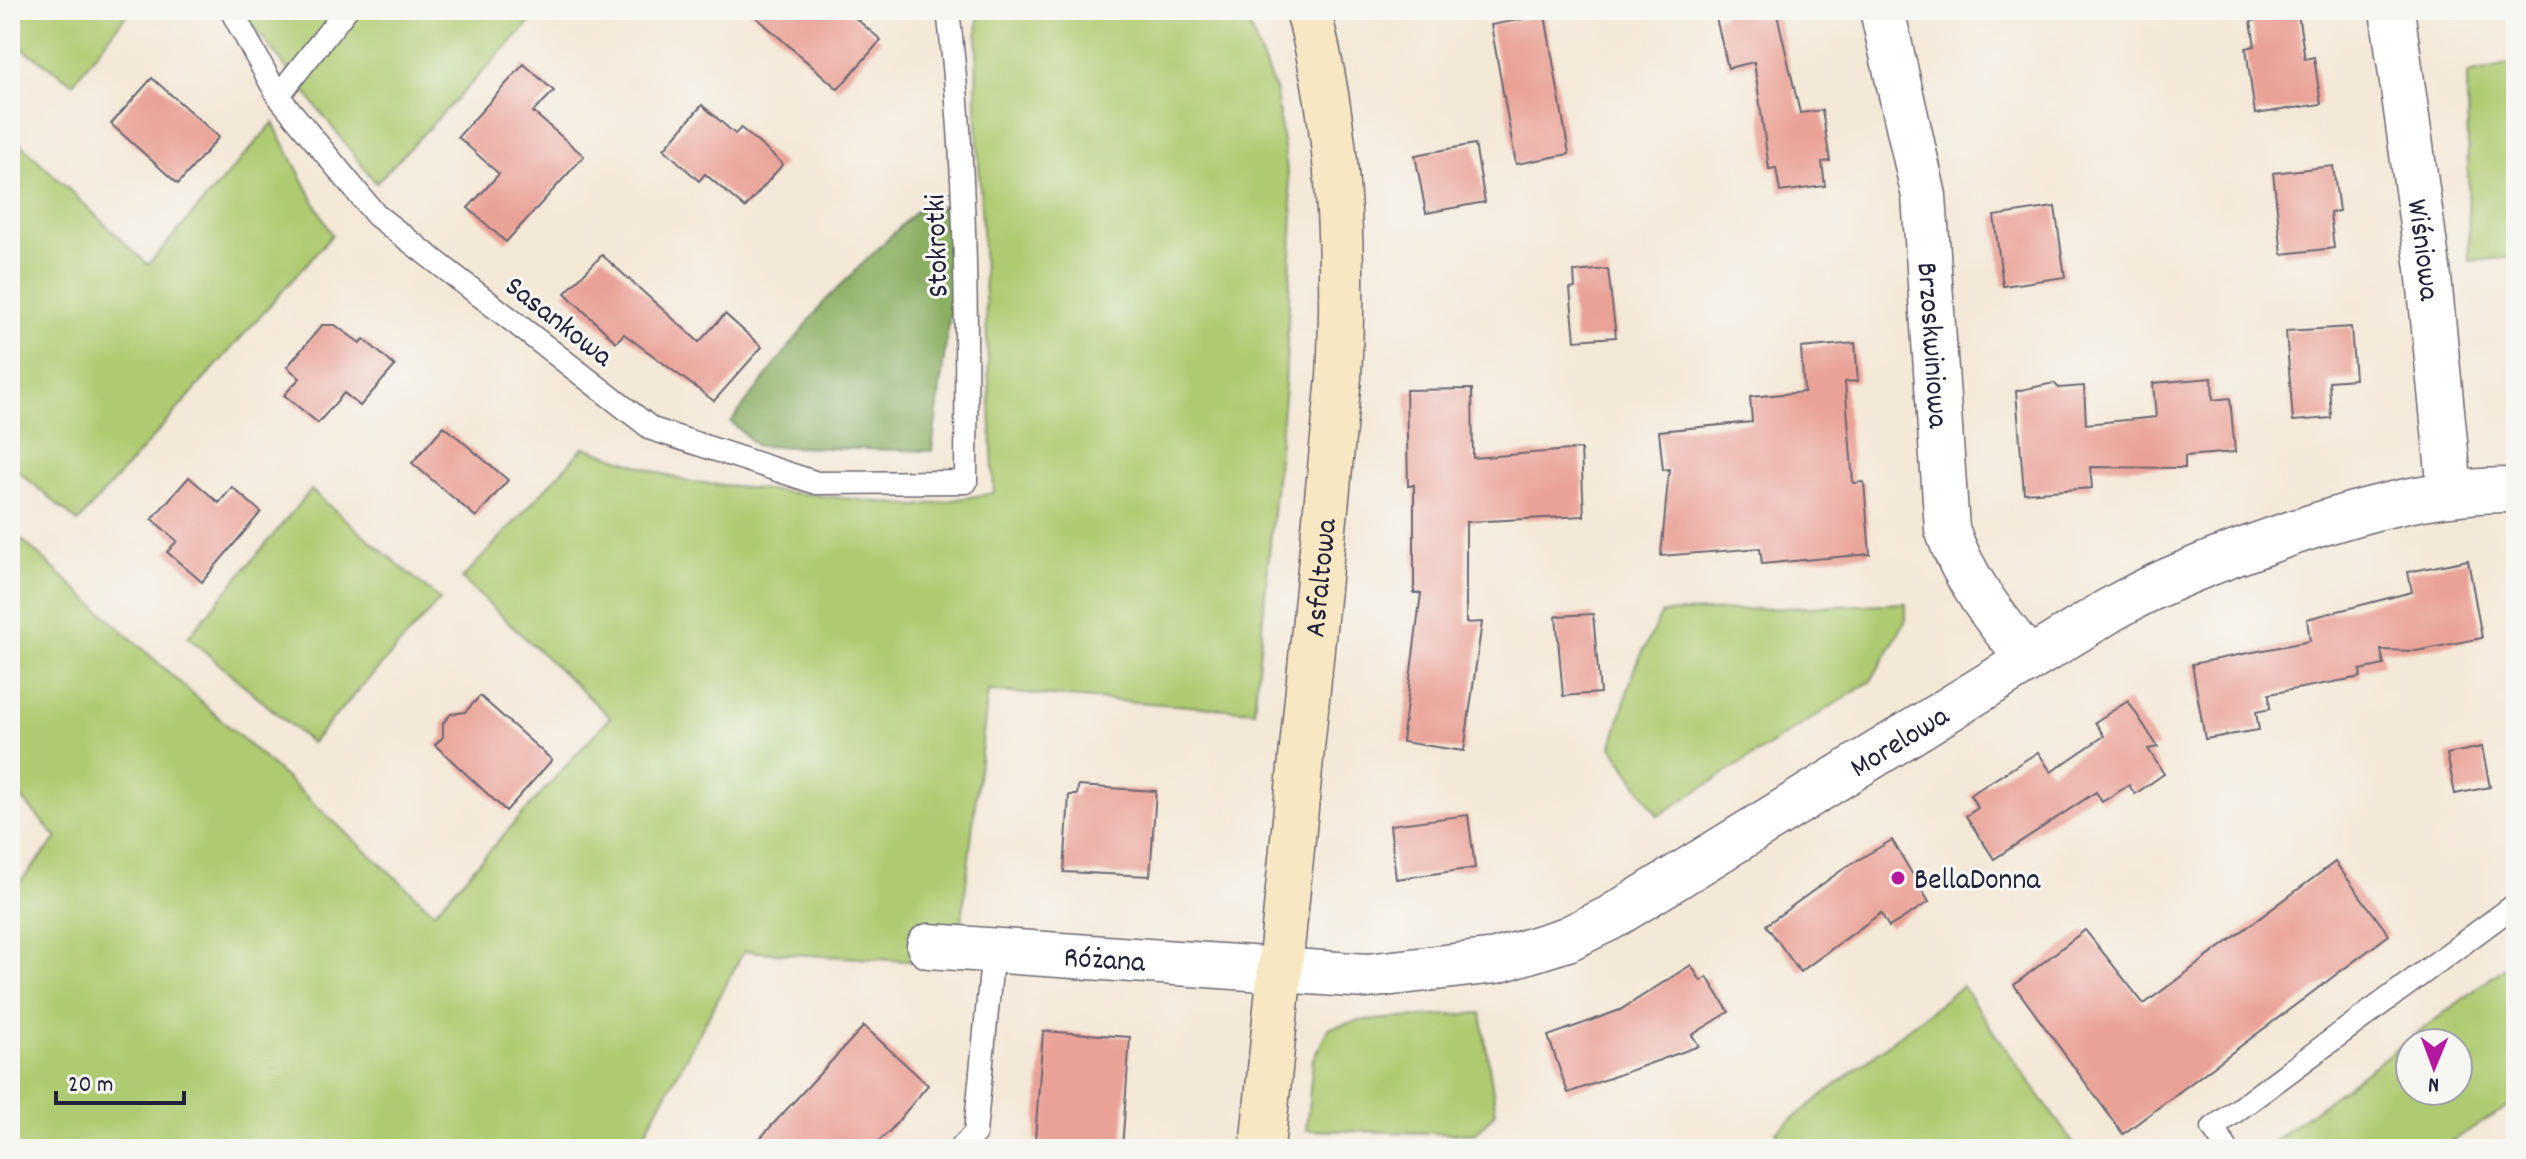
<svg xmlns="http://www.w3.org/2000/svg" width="2526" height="1159" font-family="Dekko,sans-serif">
	<rect width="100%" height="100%" fill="#f6f6f2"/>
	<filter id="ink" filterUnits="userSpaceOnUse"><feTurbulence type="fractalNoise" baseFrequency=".0125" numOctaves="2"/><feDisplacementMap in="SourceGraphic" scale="16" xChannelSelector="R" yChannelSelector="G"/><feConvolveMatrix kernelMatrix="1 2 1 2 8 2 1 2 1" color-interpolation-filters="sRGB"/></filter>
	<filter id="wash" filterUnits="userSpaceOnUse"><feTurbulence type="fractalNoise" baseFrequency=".006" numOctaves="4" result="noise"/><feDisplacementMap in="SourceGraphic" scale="32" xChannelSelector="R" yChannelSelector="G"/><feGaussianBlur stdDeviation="1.8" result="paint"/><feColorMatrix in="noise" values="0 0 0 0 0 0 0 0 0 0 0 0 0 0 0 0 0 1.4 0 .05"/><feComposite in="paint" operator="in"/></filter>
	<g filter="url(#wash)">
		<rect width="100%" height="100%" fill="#f4e8d7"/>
		<g fill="#afcb71" stroke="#687656" stroke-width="2" fill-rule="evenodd">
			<polygon points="10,10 130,10 73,83 10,40"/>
			<polygon points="241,10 542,10 376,183"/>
			<polygon points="978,10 1243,10 1276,93 1293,214 1285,386 1254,711 988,691 957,964 744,951 636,1149 10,1149 10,894 57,838 10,785 10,529 434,912 610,717 462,579 584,447 684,481 917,506 994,493 976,98"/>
			<polygon points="2516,63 2516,257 2469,261 2467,74"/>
			<polygon points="273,123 332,235 78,522 10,464 10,155 20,143 148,265"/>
			<polygon points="311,490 440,600 311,743 188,637"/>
			<polygon points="1906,603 1906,620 1871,681 1658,816 1612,746 1634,669 1662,613"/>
			<path d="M2516,959V1102L2438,1149H2281L2275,1140ZM2458,1043V1091H2410V1043Z"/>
			<polygon points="1962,986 2077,1149 1789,1149 1776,1132"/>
			<polygon points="1481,1013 1496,1112 1475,1134 1306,1130 1313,1059 1329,1028 1356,1021"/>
		</g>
		<polygon fill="#8baf63" stroke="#56684f" stroke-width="2" points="956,205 950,312 932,451 757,446 731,422 824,302 917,210"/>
		<g id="blocks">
			<g fill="#eaa297">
				<polygon points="748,10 846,10 881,40 838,89"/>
				<polygon points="1722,10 1776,10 1800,113 1822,110 1830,161 1822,162 1825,186 1780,192 1776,168 1769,169 1754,62 1728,68 1716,18 1724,16"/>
				<polygon points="2298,14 2305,59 2314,57 2321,104 2255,114 2246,48 2255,46 2251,21"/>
				<polygon points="1545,15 1569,154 1516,164 1491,25"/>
				<polygon points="524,64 554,91 533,112 584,156 506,242 468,208 499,174 458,137"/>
				<polygon points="152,78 219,137 178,184 111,124"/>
				<polygon points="702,105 735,134 741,128 783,164 745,208 705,174 699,181 664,149"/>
				<polygon points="1475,144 1485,202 1426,213 1415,155"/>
				<polygon points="2333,166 2339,211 2330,213 2334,248 2282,254 2273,173"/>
				<polygon points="2055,207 2065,277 2003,286 1994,216"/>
				<polygon points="602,255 699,342 725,314 762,347 714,401 624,334 616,342 565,293"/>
				<polygon points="1608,269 1616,337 1575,340 1570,289 1575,288 1574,272"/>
				<polygon points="322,325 335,325 360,343 364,339 395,366 360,406 344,393 318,423 284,395 300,378 287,367"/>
				<polygon points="2351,327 2355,379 2329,381 2331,418 2293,421 2286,331"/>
				<polygon points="1855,343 1858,381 1845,382 1853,483 1864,482 1870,554 1762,564 1760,548 1661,556 1669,469 1663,470 1659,431 1752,422 1750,397 1804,392 1801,348"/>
				<polygon points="2212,378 2213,400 2230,398 2235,452 2185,456 2185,468 2090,467 2092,488 2024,493 2016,391 2054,383 2059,388 2084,386 2086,424 2156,417 2153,383"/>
				<polygon points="1472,389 1473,458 1581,449 1584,516 1466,522 1466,623 1482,622 1464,751 1402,742 1421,593 1414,593 1414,485 1408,486 1406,390"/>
				<polygon points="444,426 508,480 476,517 412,463"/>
				<polygon points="189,477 219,503 232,487 261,512 202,582 167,552 177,541 152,519"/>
				<polygon points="2468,560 2482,638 2416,651 2381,650 2384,665 2360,670 2361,677 2269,694 2270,709 2256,712 2259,730 2205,739 2192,664 2310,641 2307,619 2412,592 2408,572"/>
				<polygon points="1593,614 1600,693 1563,696 1556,616"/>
				<polygon points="480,696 552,760 506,811 435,745 443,737 443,723 451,714 465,712"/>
				<polygon points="2128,701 2158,747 2148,749 2164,774 2135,794 2129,785 2102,802 2096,792 1994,859 1966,816 1978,808 1970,795 2038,752 2051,772 2104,736 2095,722"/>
				<polygon points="2482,747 2490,787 2455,794 2447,754"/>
				<polygon points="1078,786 1156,791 1150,876 1064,872 1069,795 1077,795"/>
				<polygon points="1468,815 1475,868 1396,879 1390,825"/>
				<polygon points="1892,840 1929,902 1889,927 1881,913 1800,972 1766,925 1846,867"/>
				<polygon points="2335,862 2389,935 2123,1134 2014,985 2085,930 2144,1004"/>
				<polygon points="1691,965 1701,981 1707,977 1729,1012 1692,1035 1699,1046 1568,1093 1548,1036 1620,1010"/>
				<polygon points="864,1026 928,1085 889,1132 869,1149 750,1149"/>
				<polygon points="1043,1031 1130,1037 1122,1149 1040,1149 1041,1140 1035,1140"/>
			</g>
		</g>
	</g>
	<g filter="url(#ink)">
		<use href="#blocks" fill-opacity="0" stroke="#6c6772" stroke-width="2"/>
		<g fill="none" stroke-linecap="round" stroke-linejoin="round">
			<defs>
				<g id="lane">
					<path d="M231,10L278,96L376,215L652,429L817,483L966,482C967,324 967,167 948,10"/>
					<polyline points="278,96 346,10"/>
					<polyline points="960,1149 975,1133 993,950"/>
					<polyline points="2227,1149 2213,1128 2516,904"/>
				</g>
				<g id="street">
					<path id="s1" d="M1882,10L1924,196L1947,529C1964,580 1995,618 2029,660"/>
					<path id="s2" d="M2392,10L2428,268L2450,492"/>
					<path id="s3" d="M929,946L1367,976L1496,961L1567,939L1610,918L2110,610C2162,580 2216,560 2272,540C2353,512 2430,489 2516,490"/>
				</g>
				<g id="secondary">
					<path id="s4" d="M1262,1149L1339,378C1345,253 1340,132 1308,10"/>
				</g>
			</defs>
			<use href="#lane" stroke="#6c6772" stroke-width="25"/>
			<use href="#street" stroke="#6c6772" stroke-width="47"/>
			<use href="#secondary" stroke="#6c6772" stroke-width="47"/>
			<use href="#lane" stroke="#fff" stroke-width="22"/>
			<use href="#street" stroke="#fff" stroke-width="44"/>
			<use href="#secondary" stroke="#f8e7c3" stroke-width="44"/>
		</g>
	</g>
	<circle fill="#b5179e" stroke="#f6f6f2" stroke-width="3" cx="1898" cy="878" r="8"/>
	<g text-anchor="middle" stroke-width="6" stroke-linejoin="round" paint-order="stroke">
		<g font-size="30" fill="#22223b" stroke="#f6f6f2">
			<text transform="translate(935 246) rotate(-92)" y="10">Stokrotki</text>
			<text dy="10" stroke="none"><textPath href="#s2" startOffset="242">Wiśniowa</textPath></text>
			<text transform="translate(560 320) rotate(38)" y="10">Sasankowa</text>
			<text dy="10" stroke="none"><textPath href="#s1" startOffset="340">Brzoskwiniowa</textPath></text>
			<text dy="10" stroke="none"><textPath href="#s4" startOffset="574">Asfaltowa</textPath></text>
			<text dy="10" stroke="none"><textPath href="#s3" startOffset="1030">Morelowa</textPath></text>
			<text dy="10" stroke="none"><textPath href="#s3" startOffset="176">Różana</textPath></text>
		</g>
		<g font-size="30" fill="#22223b" stroke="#f6f6f2" text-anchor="start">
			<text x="1914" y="888">BellaDonna</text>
		</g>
	</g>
	<rect width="2526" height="1159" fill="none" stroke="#f6f6f2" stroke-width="40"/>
	<g transform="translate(2434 1067) rotate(181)"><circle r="38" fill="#f6f6f2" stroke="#a1a1a9" stroke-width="2"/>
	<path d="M0-6L14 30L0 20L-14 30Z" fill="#b5179e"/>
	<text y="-12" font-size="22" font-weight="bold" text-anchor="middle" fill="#22223b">N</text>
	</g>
	<path d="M56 1091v12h128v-12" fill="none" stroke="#22223b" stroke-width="4"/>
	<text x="68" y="1091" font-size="24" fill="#22223b" stroke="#f6f6f2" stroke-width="6" paint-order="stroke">20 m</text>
</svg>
